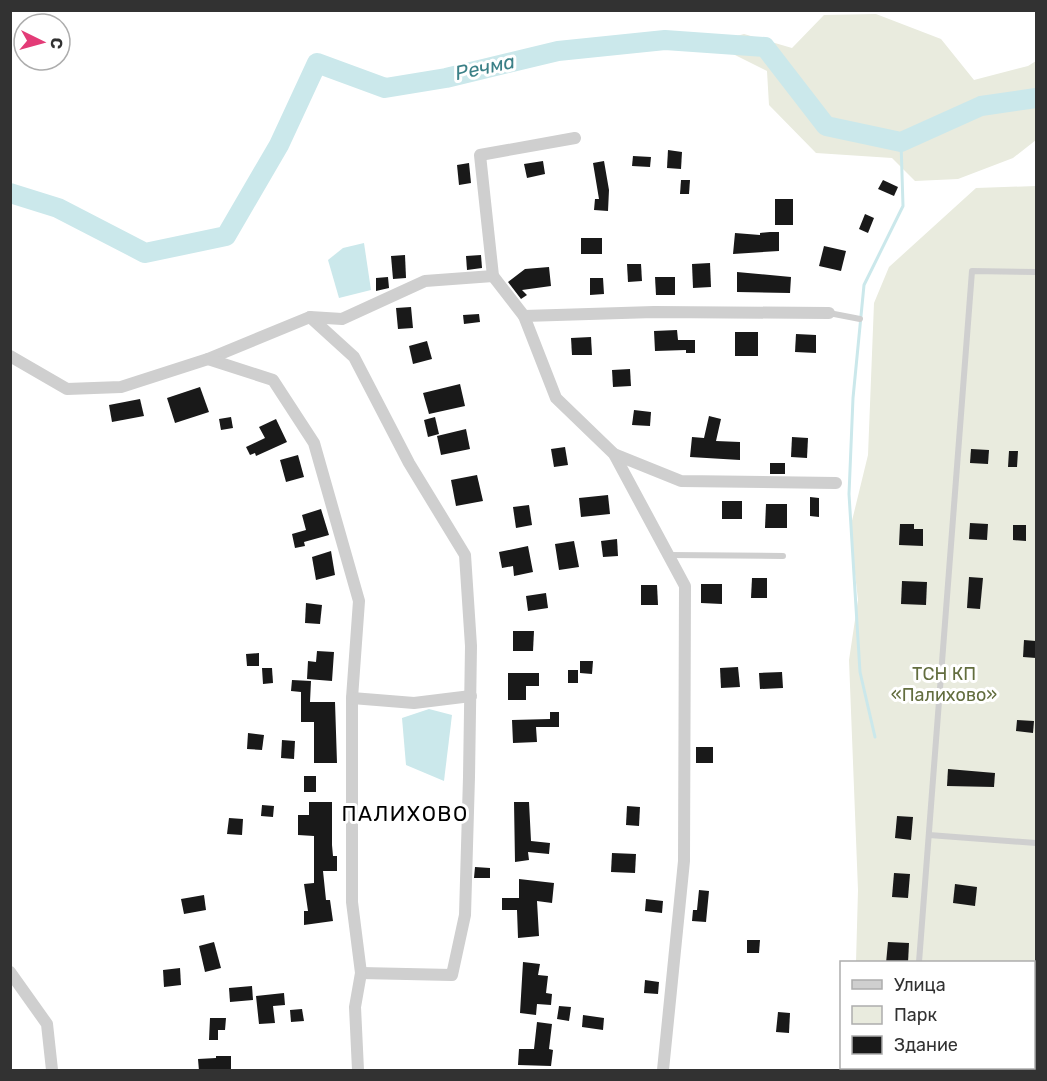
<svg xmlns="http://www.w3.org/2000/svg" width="1047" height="1081" font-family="Rubik,sans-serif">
	<rect width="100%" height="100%" fill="#fff"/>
	<g fill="#e9ebde">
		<polygon points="876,14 941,39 974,80 1028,66 1036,61 1036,140 1013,158 958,179 915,181 892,158 816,153 769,105 767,71 711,43 744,34 792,48 824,15"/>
		<polygon points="1036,186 1036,1070 854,1070 854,1068 1034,1068 1034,962 856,962 858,890 849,660 858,600 850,529 868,455 874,303 889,267 976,188"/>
	</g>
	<g fill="#cbe8eb">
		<polygon points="364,243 371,290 339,298 328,260 343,248"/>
		<polygon points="429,709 452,715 444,781 406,765 402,718"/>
	</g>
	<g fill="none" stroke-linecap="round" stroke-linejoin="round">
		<polyline stroke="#cbe8eb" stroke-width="3" points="875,737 860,672 849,494 853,398 864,285 903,206 901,142"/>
		<polyline stroke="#cbe8eb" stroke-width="20" points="10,193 58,208 145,253 226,236 279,145 317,63 385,88 446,78 558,51 665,40 765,47 826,126 901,142 981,106 1036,98"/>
	</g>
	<g fill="#191919">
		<polygon points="668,150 682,152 681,169 667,168"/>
		<polygon points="633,156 651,157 650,167 632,166"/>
		<polygon points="543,161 545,174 527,178 524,164"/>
		<polygon points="604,161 609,190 608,211 594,210 595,199 599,199 593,163"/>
		<polygon points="469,163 471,183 459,185 457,165"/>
		<polygon points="681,180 690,180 689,194 680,194"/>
		<polygon points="883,180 898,187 894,196 878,189"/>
		<rect x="775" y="199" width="18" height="26"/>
		<polygon points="865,214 874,218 868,233 859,229"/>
		<polygon points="770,232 779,232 779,251 733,254 735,233 760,235 760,233"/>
		<rect x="581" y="238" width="21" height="16"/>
		<polygon points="824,246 846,251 841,271 819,266"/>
		<polygon points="405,255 406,278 393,279 391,256"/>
		<polygon points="481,255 482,268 467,270 466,256"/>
		<polygon points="710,263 711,287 693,288 692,264"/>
		<polygon points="627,264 641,264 642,281 628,282"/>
		<polygon points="549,267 551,286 522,290 527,295 521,299 508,282 525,269"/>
		<polygon points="737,272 791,277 790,293 737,292"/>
		<polygon points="388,277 389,288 376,291 376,278"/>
		<polygon points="655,277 675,277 675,295 656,295"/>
		<polygon points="590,278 603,278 604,294 590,295"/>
		<polygon points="411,307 413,328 398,329 396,308"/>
		<polygon points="479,314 480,322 464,324 463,315"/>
		<polygon points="677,330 678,340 695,340 695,353 686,353 686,350 655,351 654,331"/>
		<rect x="735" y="332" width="23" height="24"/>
		<polygon points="796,334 816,335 816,353 795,352"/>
		<polygon points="591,337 592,355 572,355 571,338"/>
		<polygon points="427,341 432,359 413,364 409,346"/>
		<polygon points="630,369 631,386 613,387 612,370"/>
		<polygon points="460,384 465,406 429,414 423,393"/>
		<polygon points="200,387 209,412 175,423 167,398"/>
		<polygon points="140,399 144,416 112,422 109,405"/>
		<polygon points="634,410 651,412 650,426 632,425"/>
		<polygon points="709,416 721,419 716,441 740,442 740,460 690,457 692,437 704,438"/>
		<polygon points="231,417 233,428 221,430 219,419"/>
		<polygon points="435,417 439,434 428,437 424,420"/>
		<polygon points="276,419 287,442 256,456 255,453 250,455 246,447 265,438 259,427"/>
		<polygon points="466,429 470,449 441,455 437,436"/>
		<polygon points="792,437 808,438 807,458 791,457"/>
		<polygon points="565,447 568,465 554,467 551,449"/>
		<polygon points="971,449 989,450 988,464 970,463"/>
		<polygon points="1009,451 1018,451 1017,467 1008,467"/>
		<polygon points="298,455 304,477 286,482 280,460"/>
		<rect x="770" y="463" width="15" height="11"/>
		<polygon points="477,475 483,501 456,506 451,480"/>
		<polygon points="608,495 610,514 581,517 579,498"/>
		<polygon points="810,497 819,498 819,517 810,516"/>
		<rect x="722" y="501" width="20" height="18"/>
		<polygon points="766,504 787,504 787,528 765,528"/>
		<polygon points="529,505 532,525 516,528 513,507"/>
		<polygon points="321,509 329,535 304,542 305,546 295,548 292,534 306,530 302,515"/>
		<polygon points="970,523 988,524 987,540 969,539"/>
		<polygon points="900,524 914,524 914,529 923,529 923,546 899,545"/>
		<polygon points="1013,525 1026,525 1026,541 1013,540"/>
		<polygon points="617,539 618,556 603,557 601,541"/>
		<polygon points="574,541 579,567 559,570 555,544"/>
		<polygon points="528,546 533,572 514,576 513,566 502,568 499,552"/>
		<polygon points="331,551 335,575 316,580 312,557"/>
		<polygon points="969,577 983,578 980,609 967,608"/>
		<polygon points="752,578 767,578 767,598 751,598"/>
		<polygon points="902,581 927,582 926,605 901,604"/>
		<polygon points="701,584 722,584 722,604 701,603"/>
		<polygon points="641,585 657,585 658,605 641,605"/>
		<polygon points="546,593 548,608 528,611 526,596"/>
		<polygon points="306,603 322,605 320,624 305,623"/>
		<polygon points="513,631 534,631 533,651 513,651"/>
		<polygon points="1024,640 1036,641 1036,658 1023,657"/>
		<polygon points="317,651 334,652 332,681 307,679 308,661 316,662"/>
		<polygon points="259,653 259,666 247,666 246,654"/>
		<polygon points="580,661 593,661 592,674 580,673"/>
		<polygon points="738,667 740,687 721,688 720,668"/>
		<polygon points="262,668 272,668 273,683 263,684"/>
		<rect x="568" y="670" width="10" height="13"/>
		<polygon points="782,672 783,688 760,689 759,673"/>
		<polygon points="508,673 539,673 539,686 526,686 526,700 508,700"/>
		<polygon points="292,680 311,681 310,702 335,702 337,763 314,763 314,722 301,722 301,692 291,691"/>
		<polygon points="550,712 559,712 559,727 536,727 537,742 513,743 512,720 550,719"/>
		<polygon points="1017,720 1034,721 1033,733 1016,731"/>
		<polygon points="248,733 264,735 262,750 247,749"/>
		<polygon points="282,740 295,741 294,759 281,758"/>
		<rect x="696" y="747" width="17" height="16"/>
		<polygon points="948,769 995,773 994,787 947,786"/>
		<rect x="304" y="776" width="12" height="16"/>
		<polygon points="309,802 332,802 332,845 333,856 337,856 337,871 323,871 326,900 330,900 333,921 304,925 304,911 308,911 304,884 314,883 314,836 298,835 298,815 309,815"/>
		<polygon points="514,802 529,802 531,841 550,843 549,854 528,852 529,860 515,862"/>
		<polygon points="262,805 274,806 273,817 261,816"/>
		<polygon points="627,806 640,807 639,826 626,825"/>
		<polygon points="897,816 913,817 911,840 895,838"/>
		<polygon points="229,818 243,819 242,835 227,834"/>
		<polygon points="612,853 636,854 635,873 611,872"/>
		<polygon points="475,867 490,868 490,878 474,878"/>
		<polygon points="894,873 910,874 908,898 892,897"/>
		<polygon points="519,879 554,883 552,903 537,901 539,936 518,938 517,910 502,910 502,898 519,898"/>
		<polygon points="955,884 977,887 975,906 953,903"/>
		<polygon points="699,890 709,891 706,922 692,921 693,910 697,910"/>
		<polygon points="204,895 206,910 184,914 181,899"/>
		<polygon points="646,899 663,901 662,913 645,911"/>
		<polygon points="747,940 760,940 759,953 747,953"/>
		<polygon points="214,942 221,968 205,972 199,946"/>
		<polygon points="888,942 909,943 908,963 886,963"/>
		<polygon points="523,962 540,964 538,975 548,976 546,993 552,994 551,1005 537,1004 536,1015 520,1013"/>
		<polygon points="180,968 181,985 164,987 163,970"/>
		<polygon points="645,980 659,982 658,994 644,993"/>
		<polygon points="252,986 253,1000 230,1002 229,988"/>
		<polygon points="284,993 285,1005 273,1006 275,1023 259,1024 256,996"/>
		<polygon points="559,1006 571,1007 569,1021 557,1019"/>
		<polygon points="302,1009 304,1021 291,1022 290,1010"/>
		<polygon points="778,1012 790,1013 789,1033 776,1032"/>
		<polygon points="583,1015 604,1018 603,1030 582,1027"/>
		<polygon points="210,1018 226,1018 225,1030 218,1030 218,1040 209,1040"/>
		<polygon points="537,1022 552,1024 549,1049 553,1050 551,1066 518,1065 519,1049 534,1049"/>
		<polygon points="216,1056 231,1056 231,1071 199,1071 198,1059 216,1058"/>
	</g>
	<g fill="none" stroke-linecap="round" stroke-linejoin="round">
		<g stroke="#cfcfcf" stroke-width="6">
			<polyline points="829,313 860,319"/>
			<polyline points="669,555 783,556"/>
			<polyline points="929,835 1036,843"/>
			<polyline points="919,962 972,271 1036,272"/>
			<polyline points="1034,1033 1036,994"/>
			<polyline points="911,1070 911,1068"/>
			<polyline points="1031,1070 1031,1068"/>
		</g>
		<g stroke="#cfcfcf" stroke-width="12">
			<polyline points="575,138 480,155 493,276 524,316 556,398 614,454 685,586 684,861 663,1070"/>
			<polyline points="524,316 654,312 829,313"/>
			<polyline points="310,317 354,357 409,463 465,555 471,646 469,777 465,915 452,975 361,973"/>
			<polyline points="10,356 67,389 121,387 208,359 310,317 342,319 425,281 493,276"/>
			<polyline points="208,359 273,380 314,443 359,601 352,698 352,902 361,973 355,1007 358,1070"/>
			<polyline points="614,454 681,481 836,483"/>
			<polyline points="352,698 414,703 471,696"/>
			<polyline points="10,972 47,1024 52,1070"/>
		</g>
	</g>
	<g text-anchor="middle" stroke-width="6" stroke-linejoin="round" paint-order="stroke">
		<g font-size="18" fill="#636e3f" stroke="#fff">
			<text x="944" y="680">ТСН КП<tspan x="944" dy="21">«Палихово»</tspan></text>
		</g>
		<g font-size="20" font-style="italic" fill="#3b8087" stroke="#fff">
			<text transform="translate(485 67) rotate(-12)" y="7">Речма</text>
		</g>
		<g font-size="21" letter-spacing="1.5" fill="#000" stroke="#fff">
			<text x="405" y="821">ПАЛИХОВО</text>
		</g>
	</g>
	<rect width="1047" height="1081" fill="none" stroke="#323232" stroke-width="24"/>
	<rect x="840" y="961" width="195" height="108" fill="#ffffff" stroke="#adadad" stroke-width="1.5"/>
	<rect x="852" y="980" width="30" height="9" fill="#cfcfcf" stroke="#adadad" stroke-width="1.5"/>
	<text x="894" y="991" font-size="18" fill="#323232">Улица</text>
	<rect x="852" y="1006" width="30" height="18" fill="#e9ebde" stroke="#adadad" stroke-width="1.5"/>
	<text x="894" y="1021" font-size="18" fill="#323232">Парк</text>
	<rect x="852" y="1036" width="30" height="18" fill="#191919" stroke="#adadad" stroke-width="1.5"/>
	<text x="894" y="1051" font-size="18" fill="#323232">Здание</text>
	<g transform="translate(42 42) rotate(95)"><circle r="28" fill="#ffffff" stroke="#adadad" stroke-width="1.5"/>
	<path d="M0-4.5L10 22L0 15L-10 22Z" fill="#e33b77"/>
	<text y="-9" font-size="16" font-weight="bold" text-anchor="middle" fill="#323232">С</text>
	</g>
</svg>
